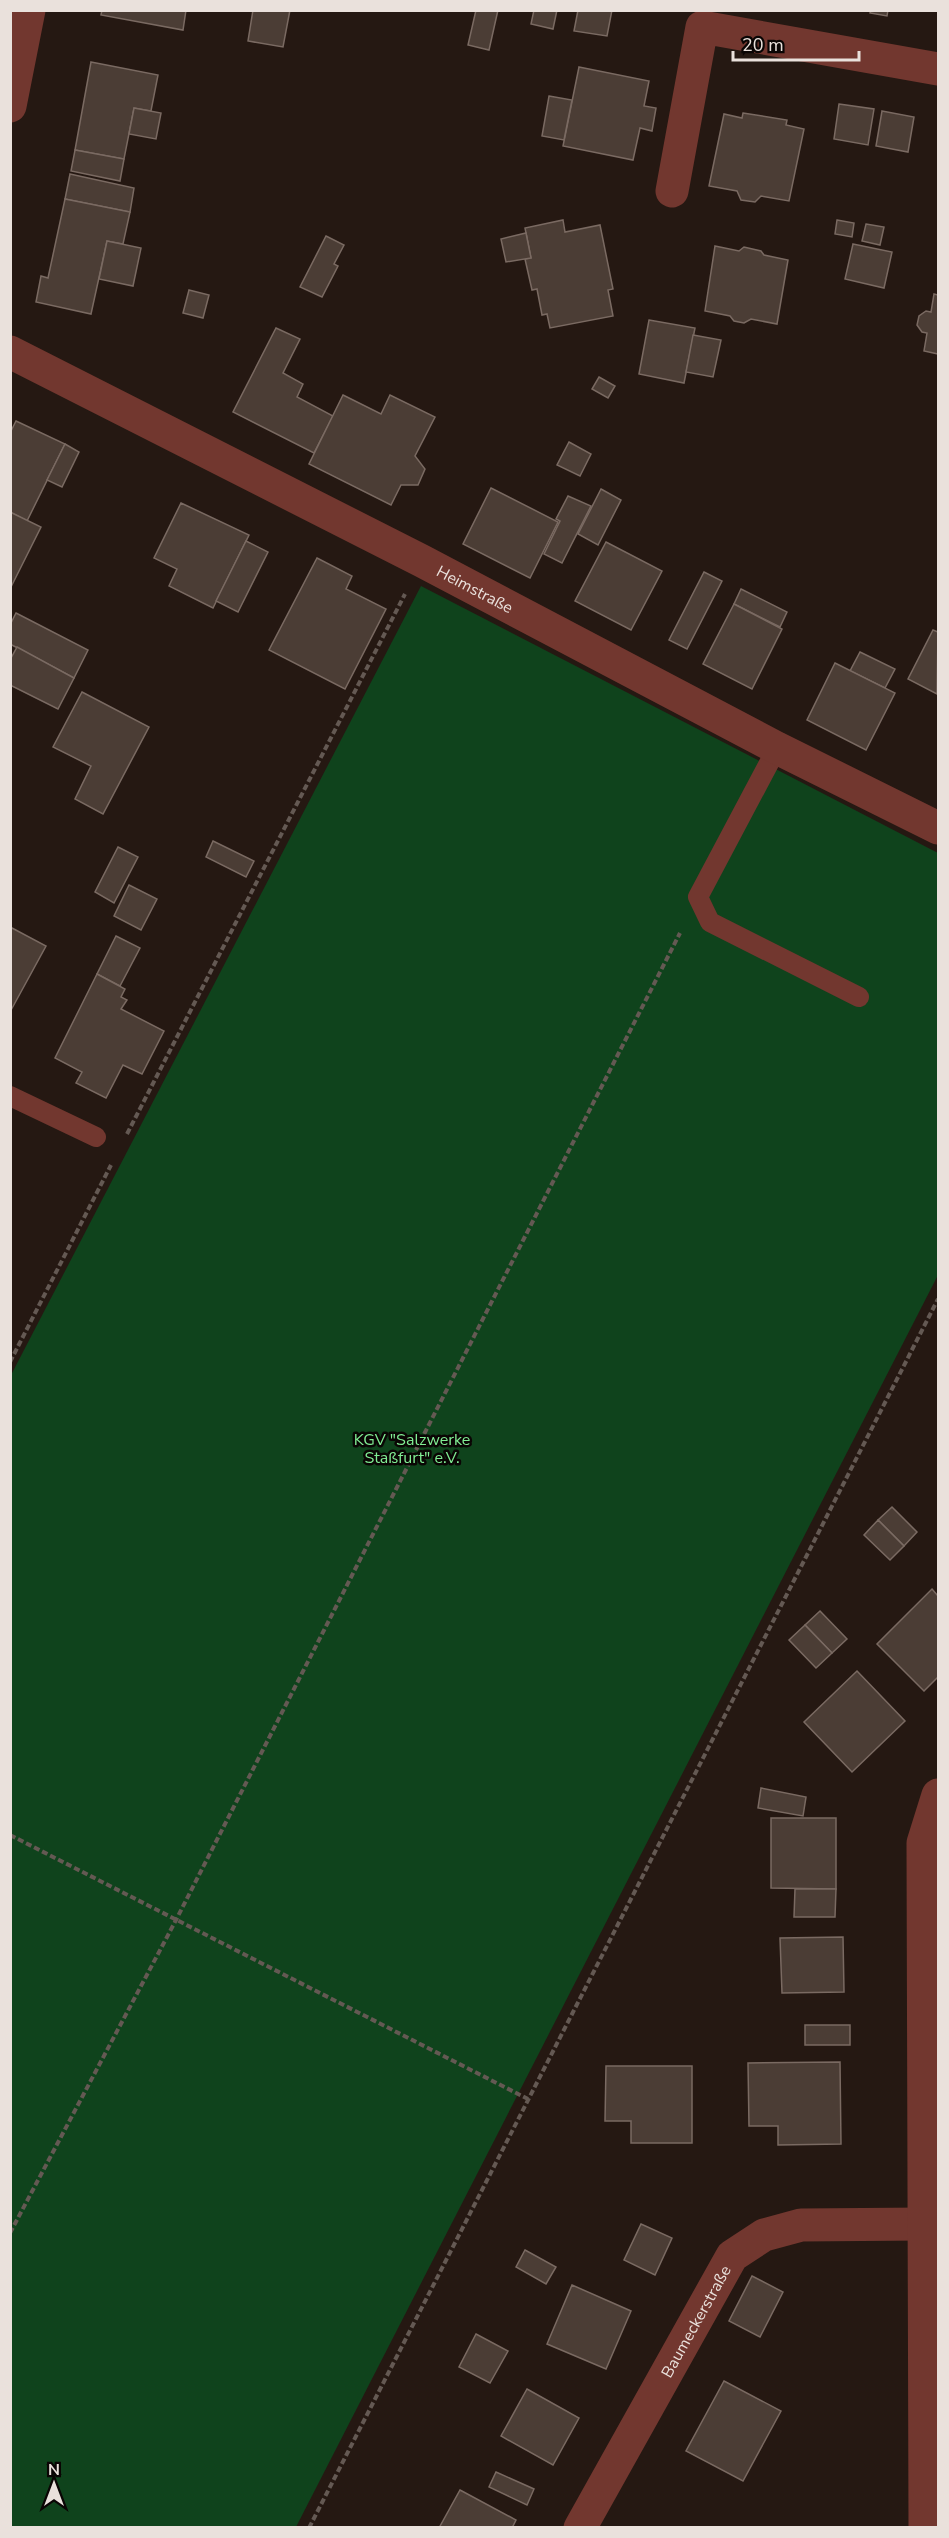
<svg xmlns="http://www.w3.org/2000/svg" width="949" height="2538" font-family="'Nunito Sans',sans-serif">
	<rect width="100%" height="100%" fill="#251812"/>
	<polygon fill="#0f431c" points="421,586 938,853 938,1275 296,2527 11,2527 10,1377"/>
	<g fill="#4b3d35" stroke="#7a6a62" stroke-width="1.5">
		<polygon points="102,10 186,10 183,30 101,15"/>
		<polygon points="253,10 290,10 283,47 248,41"/>
		<polygon points="476,10 498,10 489,50 468,45"/>
		<polygon points="534,10 557,10 553,29 531,24"/>
		<polygon points="578,10 612,10 607,36 574,31"/>
		<polygon points="871,10 888,10 887,16 870,13"/>
		<polygon points="91,62 158,75 151,111 134,108 124,159 75,150"/>
		<polygon points="579,67 649,81 644,106 656,108 652,131 640,128 633,160 563,146"/>
		<polygon points="549,96 572,100 564,140 542,136"/>
		<polygon points="839,104 874,109 868,145 834,139"/>
		<polygon points="134,108 161,113 156,139 129,134"/>
		<polygon points="882,111 914,117 908,152 876,146"/>
		<polygon points="743,113 787,120 786,125 804,129 789,201 761,196 755,202 741,200 737,191 709,186 724,114 742,118"/>
		<polygon points="75,150 124,159 120,181 71,171"/>
		<polygon points="70,174 134,188 130,212 65,199"/>
		<polygon points="65,199 130,212 123,244 107,241 91,314 36,302 41,276 48,278"/>
		<polygon points="563,220 565,232 600,225 613,289 608,290 613,316 550,328 547,314 542,315 537,289 532,290 525,259 531,258 525,228"/>
		<polygon points="837,220 854,223 852,237 835,234"/>
		<polygon points="866,224 884,227 880,245 862,241"/>
		<polygon points="526,233 531,258 506,262 501,239"/>
		<polygon points="326,236 344,245 334,264 338,266 322,297 300,287"/>
		<polygon points="107,241 141,248 133,286 99,279"/>
		<polygon points="853,244 892,252 884,288 845,279"/>
		<polygon points="715,246 739,251 744,247 761,251 764,255 788,260 777,324 751,319 744,323 734,321 730,316 705,311"/>
		<polygon points="189,290 209,295 203,318 183,313"/>
		<polygon points="934,294 938,295 938,354 924,351 927,333 922,332 917,325 919,316 926,311 931,312"/>
		<polygon points="649,320 695,328 684,383 639,374"/>
		<polygon points="276,328 300,339 283,373 303,384 297,397 333,416 314,453 233,412"/>
		<polygon points="693,335 721,340 713,377 686,372"/>
		<polygon points="599,377 615,386 608,398 592,389"/>
		<polygon points="343,395 381,414 390,395 435,417 415,456 425,469 418,485 401,485 391,505 309,464"/>
		<polygon points="16,421 65,444 27,521 10,512 10,433"/>
		<polygon points="569,442 591,454 580,476 557,465"/>
		<polygon points="65,444 79,452 62,487 47,480"/>
		<polygon points="491,488 558,522 530,578 463,544"/>
		<polygon points="601,489 621,500 598,545 578,534"/>
		<polygon points="568,496 591,506 562,563 544,554 560,521 556,519"/>
		<polygon points="181,503 249,535 213,608 169,586 177,569 154,558"/>
		<polygon points="10,512 41,527 10,589"/>
		<polygon points="246,541 268,552 238,612 216,601"/>
		<polygon points="606,542 662,571 631,630 575,601"/>
		<polygon points="317,558 352,576 346,589 386,609 345,689 269,650"/>
		<polygon points="704,572 722,581 687,649 669,640"/>
		<polygon points="741,589 787,612 780,627 734,604"/>
		<polygon points="734,604 782,629 752,689 703,664"/>
		<polygon points="16,613 88,650 74,678 10,644 10,625"/>
		<polygon points="933,630 938,632 937,694 908,679"/>
		<polygon points="17,647 74,678 58,709 10,685 10,660"/>
		<polygon points="860,652 895,669 885,688 850,671"/>
		<polygon points="835,663 895,693 866,750 807,720"/>
		<polygon points="82,692 149,727 103,814 75,799 91,766 53,747"/>
		<polygon points="213,841 254,861 246,877 206,857"/>
		<polygon points="118,847 138,857 114,903 95,892"/>
		<polygon points="129,885 157,899 141,930 114,916"/>
		<polygon points="12,928 46,946 10,1012 10,930"/>
		<polygon points="116,936 140,948 120,986 97,974"/>
		<polygon points="97,974 125,989 121,997 127,1000 121,1009 164,1031 142,1074 123,1065 106,1098 76,1083 82,1072 55,1058"/>
		<polygon points="892,1507 917,1532 904,1546 878,1520"/>
		<polygon points="878,1520 904,1546 890,1560 864,1535"/>
		<polygon points="932,1589 938,1596 938,1677 924,1691 877,1644"/>
		<polygon points="820,1611 847,1639 832,1653 805,1625"/>
		<polygon points="805,1625 832,1653 816,1668 789,1640"/>
		<polygon points="857,1671 905,1721 852,1772 804,1722"/>
		<polygon points="761,1788 806,1797 803,1816 758,1808"/>
		<polygon points="771,1818 836,1818 836,1889 771,1888"/>
		<polygon points="795,1889 836,1889 835,1917 794,1917"/>
		<polygon points="843,1937 844,1992 782,1993 780,1938"/>
		<rect x="805" y="2025" width="45" height="20"/>
		<polygon points="840,2062 841,2144 778,2145 778,2126 749,2126 748,2063"/>
		<polygon points="606,2066 692,2066 692,2143 631,2143 631,2121 605,2121"/>
		<polygon points="641,2224 672,2238 655,2275 624,2260"/>
		<polygon points="525,2250 556,2267 546,2284 516,2267"/>
		<polygon points="752,2276 783,2292 760,2337 729,2321"/>
		<polygon points="572,2285 631,2311 606,2369 547,2344"/>
		<polygon points="476,2334 508,2351 490,2383 459,2367"/>
		<polygon points="724,2381 781,2411 743,2481 686,2451"/>
		<polygon points="527,2389 579,2418 553,2465 501,2436"/>
		<polygon points="496,2472 534,2489 527,2505 489,2487"/>
		<polygon points="460,2490 516,2520 512,2528 439,2528"/>
	</g>
	<g fill="none" stroke-linecap="round" stroke-linejoin="round">
		<g stroke="#645953" stroke-width="4" stroke-dasharray="6 3" stroke-linecap="butt">
			<polyline points="127,1134 405,594"/>
			<polyline points="10,1362 111,1165"/>
			<polyline points="10,1835 528,2099"/>
			<polyline points="10,2233 176,1920 680,933"/>
			<polyline points="309,2528 938,1299"/>
		</g>
		<g stroke="#72372f" stroke-width="20">
			<polyline points="777,748 698,897 710,922 859,997"/>
			<polyline points="10,1096 96,1137"/>
		</g>
		<g stroke="#72372f" stroke-width="33">
			<polyline points="10,106 29,10"/>
			<polyline points="672,191 702,27 938,69"/>
			<path id="s1" d="M10,352L422,561L777,748L938,828"/>
			<path id="s2" d="M580,2528L732,2256L764,2235L801,2225L923,2224"/>
			<polyline points="925,2528 923,1843 938,1795"/>
		</g>
	</g>
	<g text-anchor="middle" stroke-width="5" stroke-linejoin="round" paint-order="stroke">
		<g font-size="16" fill="#eae1dc" stroke="#0a0504">
			<text dy="6" stroke="none"><textPath href="#s1" startOffset="522">Heimstraße</textPath></text>
			<text dy="6" stroke="none"><textPath href="#s2" startOffset="237">Baumeckerstraße</textPath></text>
		</g>
		<g font-size="16" fill="#81ee94" stroke="#0a0504">
			<text x="412" y="1445">KGV "Salzwerke<tspan x="412" dy="18">Staßfurt" e.V.</tspan></text>
		</g>
	</g>
	<rect width="949" height="2538" fill="none" stroke="#eae1dc" stroke-width="24"/>
	<g transform="translate(54 2484)" stroke="#0a0504" stroke-width="4.5" paint-order="stroke">
	<path d="M0-4.5L10 22L0 15L-10 22Z" fill="#eae1dc"/>
	<text y="-9" font-size="16" font-weight="bold" text-anchor="middle" fill="#eae1dc">N</text>
	</g>
	<path d="M733 51v9h126v-9" fill="none" stroke="#eae1dc" stroke-width="3"/>
	<text x="742" y="51" font-size="18" fill="#eae1dc" stroke="#0a0504" stroke-width="4.5" paint-order="stroke">20 m</text>
</svg>
